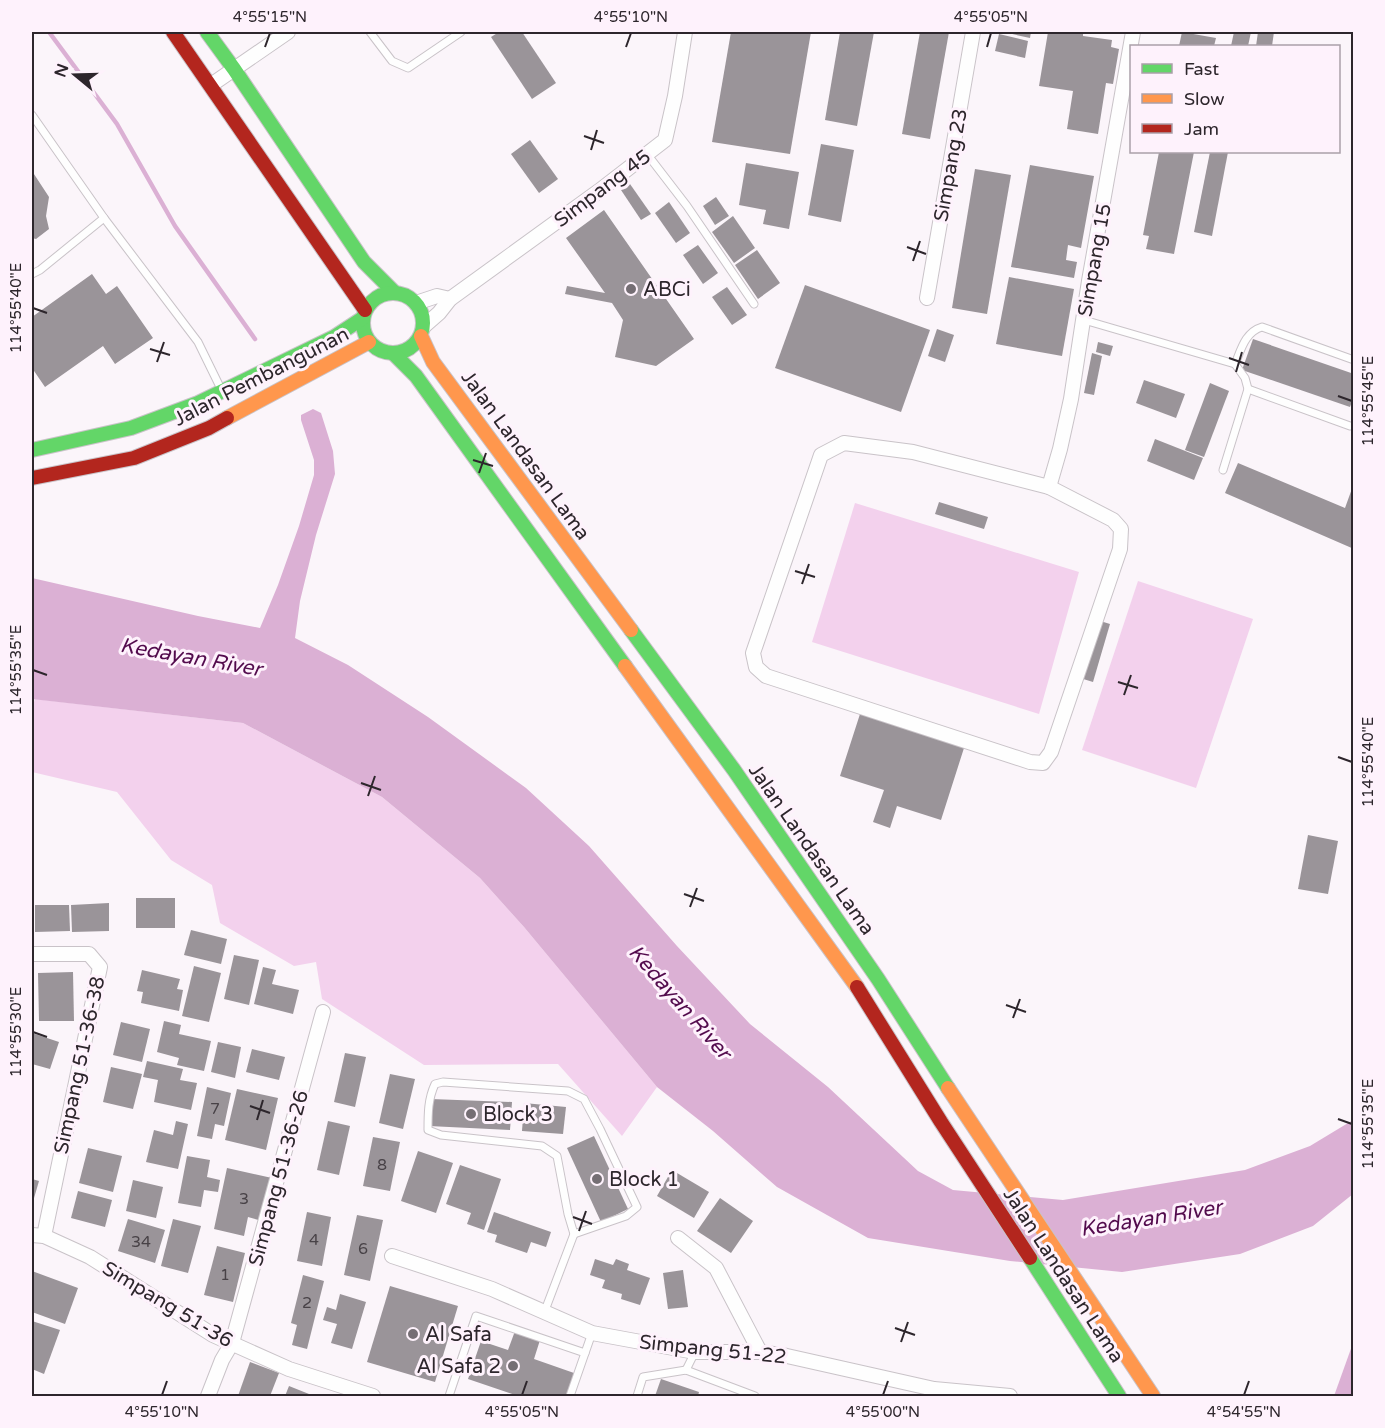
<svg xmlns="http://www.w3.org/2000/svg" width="1385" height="1428" font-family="'Varela Round',sans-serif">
	<rect width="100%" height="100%" fill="#fbf5fa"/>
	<g fill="#f3d1ed">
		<polygon points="855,503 1079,572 1039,714 812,642"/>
		<polygon points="1138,581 1253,619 1196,788 1082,750"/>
		<polygon points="35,699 243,723 382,797 480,878 524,927 657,1087 622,1136 558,1064 424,1065 322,999 316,962 294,966 220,923 212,885 171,860 117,792 32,772 32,708"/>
	</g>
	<g fill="#dbb0d4">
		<polygon points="313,409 321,413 333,451 335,474 316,535 300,601 295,638 348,665 428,717 526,788 589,846 677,946 750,1024 828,1087 918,1171 953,1190 1063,1200 1245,1170 1310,1146 1353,1120 1353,1194 1313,1226 1240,1254 1122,1272 1010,1261 868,1238 777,1187 713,1131 657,1087 524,927 480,878 382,797 243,723 32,699 32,578 198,616 260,628 278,585 299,526 314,475 314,460 301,420 301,415"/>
		<polygon points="1353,1343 1353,1396 1334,1396"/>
	</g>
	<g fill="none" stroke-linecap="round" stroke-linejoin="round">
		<polyline stroke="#dbb0d4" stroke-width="4.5" points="49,32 117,124 175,226 255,339"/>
	</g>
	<g fill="#9a9499">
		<polygon points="499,32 522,32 556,83 532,99 491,37"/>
		<polygon points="731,32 811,32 790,154 712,142"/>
		<polygon points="840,32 874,32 857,126 825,120"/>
		<polygon points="920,32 949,32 930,139 902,134"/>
		<polygon points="1003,32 1031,32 1030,38"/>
		<polygon points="1048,32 1083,32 1083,36 1112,40 1111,47 1119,49 1113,84 1106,83 1098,134 1067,129 1073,91 1039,86"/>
		<polygon points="1182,32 1216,38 1214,46 1179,46"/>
		<polygon points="1234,32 1251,32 1248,46 1231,46"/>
		<polygon points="1258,32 1274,32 1272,46 1256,46"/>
		<polygon points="999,34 1028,41 1025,58 995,51"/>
		<polygon points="530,140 558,179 539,193 511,154"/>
		<polygon points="821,144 854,150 841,222 808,215"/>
		<polygon points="1159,152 1194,152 1174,254 1146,249 1149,236 1143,235"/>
		<polygon points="1210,152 1228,152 1212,236 1194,232"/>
		<polygon points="746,163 799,172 789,229 763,224 766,210 739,205"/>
		<polygon points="1030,165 1094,176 1081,248 1068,245 1066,260 1077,262 1074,278 1011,267"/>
		<polygon points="975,169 1011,175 987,314 952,308"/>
		<polygon points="32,171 49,197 46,216 49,229 36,239 32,238"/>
		<polygon points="630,184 651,214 641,220 621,190"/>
		<polygon points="716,197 729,216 715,225 703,206"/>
		<polygon points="669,202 690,233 676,243 655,213"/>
		<polygon points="604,210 694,339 656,366 615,357 623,320 612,303 565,294 567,286 605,293 566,238"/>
		<polygon points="733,216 755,248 734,263 712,232"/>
		<polygon points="698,245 718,273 703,284 683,255"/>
		<polygon points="757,250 780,283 758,299 735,265"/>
		<polygon points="92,274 106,294 117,286 153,338 115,364 103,346 45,387 32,368 32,317"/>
		<polygon points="1009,277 1074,289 1062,356 996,344"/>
		<polygon points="805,285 930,330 901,412 775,368"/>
		<polygon points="727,287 747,315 732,325 712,297"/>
		<polygon points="937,329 954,335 945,362 928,356"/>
		<polygon points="1253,339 1354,374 1354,396 1350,407 1242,370"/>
		<polygon points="1098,342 1113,346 1110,356 1096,352"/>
		<polygon points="1092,353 1102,356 1094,395 1084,393"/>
		<polygon points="1144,380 1185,394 1176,418 1136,403"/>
		<polygon points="1210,383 1229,391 1204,457 1185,450"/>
		<polygon points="1155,439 1203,458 1194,480 1147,461"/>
		<polygon points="1238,463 1345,508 1354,483 1354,549 1225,493"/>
		<polygon points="939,502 988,517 984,529 935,514"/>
		<polygon points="1097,620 1110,624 1093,682 1080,678"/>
		<polygon points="860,714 964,748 941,820 897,806 890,828 873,822 884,790 840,776"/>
		<polygon points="1308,835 1338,841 1328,894 1298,889"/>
		<rect x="136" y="898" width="39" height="30"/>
		<polygon points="109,903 109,931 72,932 71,905"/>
		<polygon points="35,905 69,905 70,931 35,932"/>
		<polygon points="191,930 227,939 221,964 184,955"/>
		<polygon points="234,955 259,960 249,1005 224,999"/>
		<polygon points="194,966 221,973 209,1022 182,1016"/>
		<polygon points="263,967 276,970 272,984 299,990 293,1014 254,1004"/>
		<polygon points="142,970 180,979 177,989 183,990 179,1011 141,1003 143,992 137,991"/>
		<polygon points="73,972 74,1021 39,1021 38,973"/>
		<polygon points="164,1021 181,1025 179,1034 211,1041 204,1071 177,1065 179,1058 157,1052"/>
		<polygon points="121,1022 150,1029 142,1062 113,1055"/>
		<polygon points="32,1033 59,1042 50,1069 32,1064"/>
		<polygon points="218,1042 241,1047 235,1078 211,1072"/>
		<polygon points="252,1049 285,1057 279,1080 246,1072"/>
		<polygon points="345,1053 366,1057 355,1107 334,1102"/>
		<polygon points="147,1061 183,1069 180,1080 197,1083 191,1110 154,1102 158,1080 143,1077"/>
		<polygon points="111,1067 142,1074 133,1109 103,1102"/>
		<polygon points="390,1074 415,1079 403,1129 379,1123"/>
		<polygon points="207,1087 231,1093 224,1126 215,1124 212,1139 197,1136"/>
		<polygon points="237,1089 278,1098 266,1150 225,1140"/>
		<polygon points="431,1099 512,1102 510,1130 429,1126"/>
		<polygon points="524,1103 566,1107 563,1134 522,1131"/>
		<polygon points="176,1121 188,1124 178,1169 146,1162 154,1130 173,1135"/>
		<polygon points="328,1121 350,1126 339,1175 317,1170"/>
		<polygon points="594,1136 628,1209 601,1222 567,1148"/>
		<polygon points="373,1137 400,1142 390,1191 363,1186"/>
		<polygon points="88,1148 122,1156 113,1192 79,1183"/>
		<polygon points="418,1151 453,1163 436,1213 401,1201"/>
		<polygon points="187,1156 210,1160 207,1177 220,1180 218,1192 204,1190 201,1207 178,1203"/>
		<polygon points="460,1165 501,1179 484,1230 467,1224 471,1213 446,1204"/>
		<polygon points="227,1168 272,1178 262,1221 248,1217 244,1236 214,1229"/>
		<polygon points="672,1170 709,1192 694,1218 657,1196"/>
		<polygon points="32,1179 39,1181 32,1205"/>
		<polygon points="133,1180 163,1187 156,1218 126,1211"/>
		<polygon points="78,1191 112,1200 105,1227 71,1218"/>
		<polygon points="720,1198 753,1221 731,1253 697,1231"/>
		<polygon points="307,1212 331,1217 322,1266 297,1261"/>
		<polygon points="494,1212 551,1232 546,1247 531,1242 527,1253 495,1242 497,1235 487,1232"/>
		<polygon points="357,1215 383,1220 370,1281 344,1275"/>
		<polygon points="128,1219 165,1230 155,1263 118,1251"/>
		<polygon points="173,1219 201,1226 188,1273 161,1266"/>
		<polygon points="217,1246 245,1253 233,1302 204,1295"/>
		<polygon points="595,1259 613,1265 616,1259 629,1264 627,1270 650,1278 640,1305 621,1299 622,1294 602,1288 605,1280 590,1275"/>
		<polygon points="683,1270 688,1307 668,1309 663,1273"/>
		<polygon points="32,1271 78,1288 65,1324 32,1312"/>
		<polygon points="303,1275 324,1281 307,1349 292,1345 297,1325 291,1323"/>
		<polygon points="390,1286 458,1306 435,1382 367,1362"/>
		<polygon points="340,1294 366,1302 352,1349 331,1343 337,1324 323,1320 327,1307 336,1310"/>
		<polygon points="32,1321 60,1330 44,1374 32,1369"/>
		<polygon points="515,1331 540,1340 534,1359 574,1373 566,1396 518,1396 468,1379 481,1341 508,1350"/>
		<polygon points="250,1362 279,1373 270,1396 238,1396"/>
		<polygon points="661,1379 699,1392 698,1396 655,1396"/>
		<polygon points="289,1386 314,1396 285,1396"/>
	</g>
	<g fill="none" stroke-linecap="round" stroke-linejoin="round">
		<defs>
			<g id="lane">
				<polyline points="370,32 392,61 408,68 461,32"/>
				<polyline points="32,115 104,218 198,342 221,389"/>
				<polyline points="647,154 687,206 754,304"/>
				<polyline points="32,274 40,270 104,218"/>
				<polyline points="1084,320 1235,364 1245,378 1248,389 1223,470"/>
				<path d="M1235,364C1241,350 1245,332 1262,327L1354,360"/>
				<polyline points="1248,389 1350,426 1354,426"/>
				<path d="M443,1082L568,1091L584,1099L600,1129L637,1207L626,1216L574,1234L568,1214L557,1156L542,1146L441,1135L428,1130C428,1113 428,1099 435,1084Z"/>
				<polyline points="544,1313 574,1234"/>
				<polyline points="585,1353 592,1333"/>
				<polyline points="686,1370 695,1352"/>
				<polyline points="449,1396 476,1316 585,1353 570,1396"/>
				<polyline points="637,1396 643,1377 686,1370 755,1396"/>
			</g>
			<g id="street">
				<polyline points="211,85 288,32"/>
				<polyline points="927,298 973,32"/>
				<polyline points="416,303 437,296 450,299"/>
				<polyline points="423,327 439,313 450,299 599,191 665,140 675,96 685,32"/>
				<polygon points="844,443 913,452 1049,487 1113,520 1121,529 1120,549 1051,752 1043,763 1030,762 766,676 756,667 753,653 821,455"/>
				<polyline points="1049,487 1060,449 1071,399 1089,281 1133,32"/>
				<polyline points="32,954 89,954 100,967 44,1236"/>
				<polyline points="32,1235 44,1236 90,1257 213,1335 289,1369 373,1396"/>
				<polyline points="678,1238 716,1268 760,1352"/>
				<polyline points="392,1256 492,1289 592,1333 695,1352 760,1352 787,1356 934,1389 1010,1396"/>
				<polyline points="208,1396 222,1360 232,1343 323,1012"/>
			</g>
			<g id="fast">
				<polyline points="207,32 234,69 364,262 394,292"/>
				<circle cx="393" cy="323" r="30"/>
				<polyline points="394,354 416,376 625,666"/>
				<polyline points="32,450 131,428 198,403 334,337 363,318"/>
				<polyline points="631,630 734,770 878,979 948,1088"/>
				<polyline points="1030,1258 1119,1396"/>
			</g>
			<g id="slow">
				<polyline points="421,336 433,362 631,630"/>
				<polyline points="227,418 369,342"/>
				<polyline points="625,666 857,987"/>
				<polyline points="948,1088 1153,1396"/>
			</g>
			<g id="jam">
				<polyline points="173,32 365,310"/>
				<polyline points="32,478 134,458 209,428 227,418"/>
				<polyline points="857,987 941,1122 1030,1258"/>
			</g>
		</defs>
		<use href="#lane" stroke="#c9c3c8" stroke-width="9"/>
		<use href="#street" stroke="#c9c3c8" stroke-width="16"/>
		<use href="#fast" stroke="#c9c3c8" stroke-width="16"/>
		<use href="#slow" stroke="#c9c3c8" stroke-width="16"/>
		<use href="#jam" stroke="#c9c3c8" stroke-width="16"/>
		<use href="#lane" stroke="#fefefe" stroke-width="7"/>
		<use href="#street" stroke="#fefefe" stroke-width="14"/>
		<use href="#fast" stroke="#63d668" stroke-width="14"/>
		<use href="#slow" stroke="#ff974d" stroke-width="14"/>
		<use href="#jam" stroke="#b3261e" stroke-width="14"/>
	</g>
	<path fill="none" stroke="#2d262c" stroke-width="2" d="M265,47L270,33M626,47L631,33M987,47L991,33M584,136L604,143M591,150L597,130M907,247L926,254M913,261L920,241M33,308L47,313M150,349L170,355M1229,358L1249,365M157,362L164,342M1236,372L1242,352M1338,396L1352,401M473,460L493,466M479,473L486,453M795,571L815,577M802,584L809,564M33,670L47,675M1118,682L1138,688M1124,695L1131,675M1338,757L1352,762M361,783L381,790M368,796L375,776M684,894L704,901M690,907L697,888M1006,1005L1026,1012M1013,1018L1020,999M33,1032L47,1037M250,1106L270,1113M1338,1119L1352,1124M257,1120L263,1100M573,1217L592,1224M579,1231L586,1211M895,1328L915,1335M901,1342L908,1322M162,1395L167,1381M522,1395L527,1381M883,1395L888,1381M1244,1395L1249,1381"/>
	<g fill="#756e74" stroke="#fef2fc" stroke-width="2">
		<circle cx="631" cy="289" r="6"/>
		<circle cx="471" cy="1114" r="6"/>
		<circle cx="597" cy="1179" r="6"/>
		<circle cx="413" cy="1334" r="6"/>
		<circle cx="513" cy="1366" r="6"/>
	</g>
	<g text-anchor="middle" stroke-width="6" stroke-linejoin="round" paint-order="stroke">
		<g font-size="16" fill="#484247">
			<text x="215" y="1114">7</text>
			<text x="382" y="1170">8</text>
			<text x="244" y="1204">3</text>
			<text x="314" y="1245">4</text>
			<text x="141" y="1247">34</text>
			<text x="363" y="1254">6</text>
			<text x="225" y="1280">1</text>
			<text x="307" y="1308">2</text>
		</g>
		<g font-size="20" fill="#2d262c" stroke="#fef2fc">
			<text transform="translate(950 165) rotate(-80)" y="7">Simpang 23</text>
			<text transform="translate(602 188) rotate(-37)" y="7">Simpang 45</text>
			<text transform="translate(1094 260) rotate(-80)" y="7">Simpang 15</text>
			<text transform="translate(261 376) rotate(-27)" y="7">Jalan Pembangunan</text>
			<text transform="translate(526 455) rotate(54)" y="7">Jalan Landasan Lama</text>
			<text transform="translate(812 849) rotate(55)" y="7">Jalan Landasan Lama</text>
			<text transform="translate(79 1065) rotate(-78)" y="7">Simpang 51-36-38</text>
			<text transform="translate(278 1178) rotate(-75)" y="7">Simpang 51-36-26</text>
			<text transform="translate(1064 1275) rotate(57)" y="7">Jalan Landasan Lama</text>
			<text transform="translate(168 1304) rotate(31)" y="7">Simpang 51-36</text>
			<text transform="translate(713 1349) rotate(6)" y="7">Simpang 51-22</text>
		</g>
		<g font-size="20" fill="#2d262c" stroke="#fef2fc" text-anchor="start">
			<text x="643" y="296">ABCi</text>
			<text x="483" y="1121">Block 3</text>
			<text x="609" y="1186">Block 1</text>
			<text x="425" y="1341">Al Safa</text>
			<text x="501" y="1373" text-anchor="end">Al Safa 2</text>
		</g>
		<g font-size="21" font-style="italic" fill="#530b4d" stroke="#fef2fc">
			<text transform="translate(191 657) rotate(10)" y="7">Kedayan River</text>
			<text transform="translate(680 1002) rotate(49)" y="7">Kedayan River</text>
			<text transform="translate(1151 1218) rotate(-9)" y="7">Kedayan River</text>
		</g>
	</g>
	<rect width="1385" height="1428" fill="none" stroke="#fef2fc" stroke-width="66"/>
	<rect x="1130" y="45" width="210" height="108" fill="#fef2fc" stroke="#aaa0a9" stroke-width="1.5"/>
	<rect x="1142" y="64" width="30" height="9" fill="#63d668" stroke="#aaa0a9" stroke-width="1.5"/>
	<text x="1184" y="75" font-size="18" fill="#2d262c">Fast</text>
	<rect x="1142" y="94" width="30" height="9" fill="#ff974d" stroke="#aaa0a9" stroke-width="1.5"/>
	<text x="1184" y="105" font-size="18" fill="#2d262c">Slow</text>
	<rect x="1142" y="124" width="30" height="9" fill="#b3261e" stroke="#aaa0a9" stroke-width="1.5"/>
	<text x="1184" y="135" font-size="18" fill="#2d262c">Jam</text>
	<g transform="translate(75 75) rotate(289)" stroke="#fef2fc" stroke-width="4.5" paint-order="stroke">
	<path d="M0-4.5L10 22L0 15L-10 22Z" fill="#2d262c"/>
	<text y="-9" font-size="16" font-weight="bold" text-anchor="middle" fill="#2d262c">N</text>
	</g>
	<rect x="33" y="33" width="1319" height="1362" fill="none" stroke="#2d262c" stroke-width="2"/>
	<g font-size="15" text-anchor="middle" fill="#2d262c">
		<text x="270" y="22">4°55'15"N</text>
		<text x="631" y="22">4°55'10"N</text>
		<text x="991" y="22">4°55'05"N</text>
		<text transform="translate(16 308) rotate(-90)" y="5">114°55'40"E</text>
		<text transform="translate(1368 401) rotate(-90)" y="5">114°55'45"E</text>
		<text transform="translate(16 670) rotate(-90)" y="5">114°55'35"E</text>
		<text transform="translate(1368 762) rotate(-90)" y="5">114°55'40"E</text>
		<text transform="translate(16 1032) rotate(-90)" y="5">114°55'30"E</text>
		<text transform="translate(1368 1124) rotate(-90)" y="5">114°55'35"E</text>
		<text x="162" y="1417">4°55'10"N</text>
		<text x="522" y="1417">4°55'05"N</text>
		<text x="883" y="1417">4°55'00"N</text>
		<text x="1244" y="1417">4°54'55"N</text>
	</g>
</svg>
